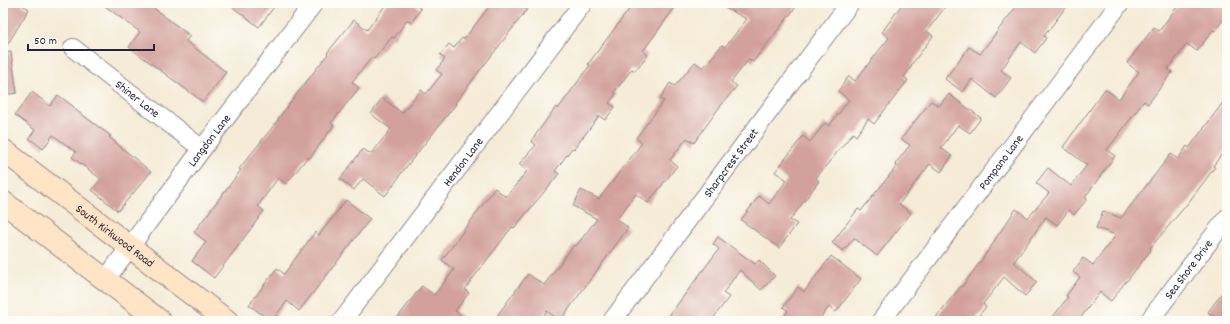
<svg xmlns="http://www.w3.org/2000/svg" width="1230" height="324" font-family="Dekko,sans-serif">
	<rect width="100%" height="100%" fill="#fdfcf7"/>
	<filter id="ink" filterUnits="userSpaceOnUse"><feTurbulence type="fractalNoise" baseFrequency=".025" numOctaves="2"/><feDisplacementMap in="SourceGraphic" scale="8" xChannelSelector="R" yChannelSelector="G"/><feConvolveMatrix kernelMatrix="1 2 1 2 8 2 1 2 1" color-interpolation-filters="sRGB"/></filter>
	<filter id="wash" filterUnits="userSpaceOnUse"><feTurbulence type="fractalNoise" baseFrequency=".012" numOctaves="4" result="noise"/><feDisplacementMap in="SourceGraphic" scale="16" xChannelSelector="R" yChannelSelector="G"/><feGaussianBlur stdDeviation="0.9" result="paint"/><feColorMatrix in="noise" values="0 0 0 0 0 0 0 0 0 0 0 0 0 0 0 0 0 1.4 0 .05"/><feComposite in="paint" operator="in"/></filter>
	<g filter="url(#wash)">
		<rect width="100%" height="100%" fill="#f5ebd6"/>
		<g id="blocks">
			<g fill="#d3a19b">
				<polygon points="3,3 19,3 29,9 3,52"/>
				<polygon points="101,3 147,3 190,36 186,41 226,72 203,102 129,47 140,32"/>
				<polygon points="227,3 277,3 259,27"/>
				<polygon points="387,3 413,3 421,9 411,23 407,20 394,38 392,37 374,59 372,57 352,82 359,88 331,123 334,125 309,159 308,157 286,184 278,178 258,206 264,211 214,278 192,261 206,242 194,232 241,170 239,169 279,119 278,119 296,95 328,54 327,53 354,20 367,30"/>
				<polygon points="492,3 532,3 455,103 456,104 399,176 400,176 385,196 363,179 354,190 340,179 363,149 371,154 391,129 371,114 382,98 402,113 421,90 426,94 442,74 436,70 445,59 440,55 449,44 454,48 462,38 464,39"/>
				<polygon points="634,3 678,3 643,51 648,55 635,71 632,69 614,92 616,94 609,103 615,107 605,120 599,116 574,149 572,148 555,171 559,174 514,228 512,227 465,289 469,293 455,311 467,321 395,321 422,286 434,295 454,270 442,260 495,188 506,197 527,171 519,164 536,145 531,141 556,107 558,109 590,65 588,64"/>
				<polygon points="716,3 799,3 753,62 749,59 731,82 737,86 718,109 694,143 687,138 670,160 677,166 648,203 636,194 617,219 628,228 560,321 547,311 540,321 493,321 528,274 544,285 574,245 576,246 597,219 573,206 581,190 599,199 642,143 636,138 664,101 660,99 670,83 675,86 695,62 703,68 722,45 725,47 747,19"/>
				<polygon points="903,3 948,3 927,31 933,36 911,65 912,66 904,77 908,80 874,124 868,119 856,136 853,133 816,178 819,181 790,220 797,224 779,248 741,220 759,196 769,204 787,180 775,172 803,136 810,142 825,123 829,126 849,100 838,91 849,76 855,81 889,38 882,32"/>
				<polygon points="1019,3 1069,3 1044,36 1046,38 1035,53 1021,42 1001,70 1011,78 996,98 972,79 963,92 945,79 969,47 980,54"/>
				<polygon points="1180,3 1227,3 1227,14 1215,31 1213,30 1197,51 1187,44 1168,69 1172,72 1148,104 1144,101 1107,150 1115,156 1085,197 1087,199 1074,215 1069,210 1057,225 1046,217 1014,262 1037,282 1025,296 1004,277 983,304 986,307 974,321 933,321 961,286 962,287 995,241 994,241 1016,209 1028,218 1049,193 1036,183 1048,168 1071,186 1087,165 1063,147 1105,89 1119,99 1139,72 1127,63 1154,27 1159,31"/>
				<polygon points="11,52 17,93 3,95 3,53"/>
				<polygon points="32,92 50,106 58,95 74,107 73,108 111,136 109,137 151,172 118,211 92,190 101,179 72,157 76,152 53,135 43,149 29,138 35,130 15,115"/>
				<polygon points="949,94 981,118 970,133 958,125 941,148 952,156 941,172 930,164 899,204 911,213 877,256 854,238 843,251 832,243 858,209 861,211 897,166 895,164 910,145 901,139 931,101 939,106"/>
				<polygon points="1227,97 1227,147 1213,166 1215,167 1188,203 1150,248 1151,250 1127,281 1126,281 1111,301 1100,292 1078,321 1050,321 1068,297 1066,296 1080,277 1073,272 1083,258 1093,265 1116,235 1096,228 1103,211 1121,218 1171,154 1178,159 1187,146 1189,148"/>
				<polygon points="346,200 370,219 299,311 287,301 272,321 271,321 249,305 277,268 284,274 315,232 319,235"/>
				<polygon points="718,237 755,264 759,260 775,276 761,290 740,270 723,293 729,297 711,321 665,321 719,249 713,244"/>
				<polygon points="831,256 861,279 836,312 829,307 818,321 781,321 788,311 783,307 798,287 804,292"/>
				<polygon points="1227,286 1227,321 1221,321 1208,312"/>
			</g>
		</g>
	</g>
	<g filter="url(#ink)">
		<use href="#blocks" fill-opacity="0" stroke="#8c8688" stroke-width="1"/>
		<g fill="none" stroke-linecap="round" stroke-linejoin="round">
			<defs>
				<g id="street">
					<path id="s1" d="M73,48L202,149"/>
					<path id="s2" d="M106,279L202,149L314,3"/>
					<path id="s3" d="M342,321L583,3"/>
					<path id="s4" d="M612,321L850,3"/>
					<path id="s5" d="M881,321L1120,3"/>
					<path id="s6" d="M1149,321L1227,218"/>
				</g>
				<g id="secondary">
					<path id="s7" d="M3,150L227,321"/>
					<polyline points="3,202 160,321"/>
				</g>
			</defs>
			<use href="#street" stroke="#8c8688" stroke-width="20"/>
			<use href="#secondary" stroke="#8c8688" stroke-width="24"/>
			<use href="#street" stroke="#fff" stroke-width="18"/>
			<use href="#secondary" stroke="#ffe4c6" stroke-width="22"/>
		</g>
	</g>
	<g text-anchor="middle" stroke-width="4" stroke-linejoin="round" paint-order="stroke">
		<g font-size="12" fill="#22223b" stroke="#fdfcf7">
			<text dy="4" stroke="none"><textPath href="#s1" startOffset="82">Shiner Lane</textPath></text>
			<text dy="4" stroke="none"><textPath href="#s2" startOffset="173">Langdon Lane</textPath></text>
			<text dy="4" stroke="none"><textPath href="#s3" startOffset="200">Hendon Lane</textPath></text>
			<text dy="4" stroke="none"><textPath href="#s4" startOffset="198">Sharpcrest Street</textPath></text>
			<text dy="4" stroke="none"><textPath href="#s5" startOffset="199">Pompano Lane</textPath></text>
			<text dy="4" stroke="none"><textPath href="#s7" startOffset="141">South Kirkwood Road</textPath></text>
			<text dy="4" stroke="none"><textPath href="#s6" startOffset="65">Sea Shore Drive</textPath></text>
		</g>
	</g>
	<rect width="1230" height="324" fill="none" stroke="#fdfcf7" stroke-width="16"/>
	<path d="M28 44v6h126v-6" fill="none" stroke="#22223b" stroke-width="2"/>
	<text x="34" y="44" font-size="12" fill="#22223b" stroke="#fdfcf7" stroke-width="3" paint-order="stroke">50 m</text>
</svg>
